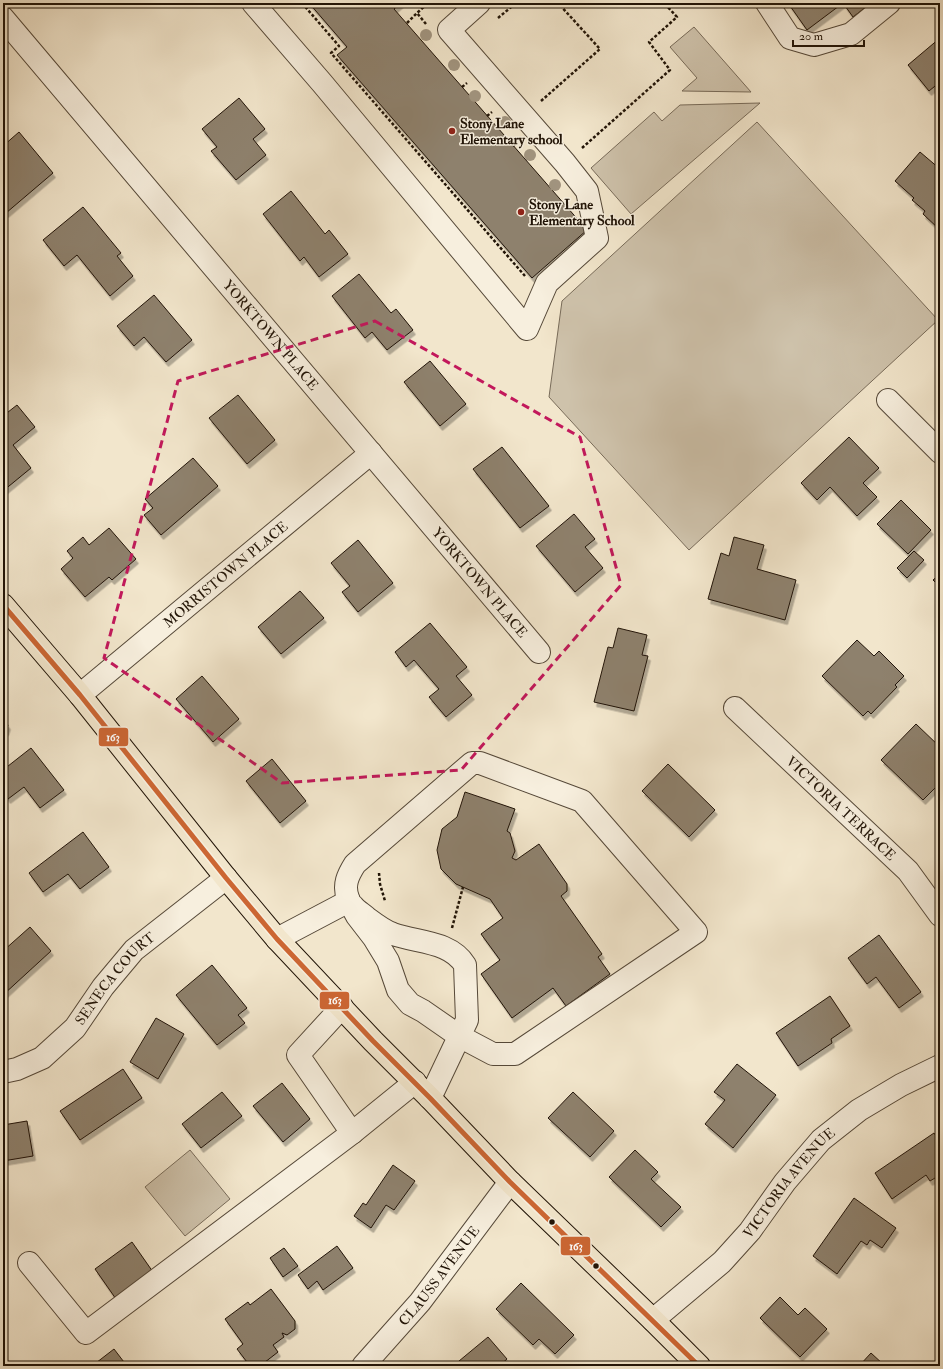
<svg xmlns="http://www.w3.org/2000/svg" width="943" height="1369" font-family="'IM FELL Double Pica',serif">
	<defs>
		<filter id="shadow"><feDropShadow dx="2.5" dy="4.5" stdDeviation="0" flood-color="#0004"/></filter>
	</defs>
	<rect width="100%" height="100%" fill="#f2e6cc"/>
	<filter id="stains"><feTurbulence type="fractalNoise" baseFrequency=".005" numOctaves="4"/><feColorMatrix values="0 0 0 0 .2 0 0 0 0 .09 0 0 0 0 .02 0 0 0 .5 -.17"/></filter>
	<radialGradient id="worn" r=".72"><stop offset=".6" stop-color="#630" stop-opacity="0"/><stop offset="1" stop-color="#630" stop-opacity=".3"/></radialGradient>
	<g fill="#cec2ab" stroke="#786b59">
		<polygon points="694,27 751,92 682,91 697,78 670,47"/>
		<polygon points="760,103 631,214 591,168 654,112 662,121 680,105"/>
		<polygon points="757,122 938,320 689,550 549,397 562,301"/>
		<polygon points="190,1150 230,1199 185,1236 145,1187"/>
	</g>
	<g fill="#8e816d" stroke="#211407" filter="url(#shadow)">
		<polygon points="309,3 401,3 394,9 587,230 532,278 337,55 347,47"/>
		<polygon points="788,3 871,3 853,17 843,3 807,30"/>
		<polygon points="940,38 940,82 929,91 908,65"/>
		<polygon points="239,98 265,129 253,139 266,155 236,180 211,151 217,147 202,129"/>
		<polygon points="19,132 53,173 6,213 3,210 3,146"/>
		<polygon points="920,152 940,169 937,173 940,176 940,230 923,214 925,211 912,200 914,198 895,181"/>
		<polygon points="291,191 325,234 329,230 348,254 319,277 304,257 300,261 263,214"/>
		<polygon points="83,207 121,253 117,256 133,276 110,296 77,255 64,266 43,240"/>
		<polygon points="359,274 391,313 396,309 413,330 387,350 372,332 365,338 332,296"/>
		<polygon points="154,295 192,340 166,362 144,337 134,346 117,326"/>
		<polygon points="430,361 466,404 440,426 404,382"/>
		<polygon points="238,395 275,440 247,464 209,418"/>
		<polygon points="17,405 35,427 13,445 31,468 3,491 3,416"/>
		<polygon points="849,437 879,468 863,483 877,497 857,516 830,487 817,500 801,483"/>
		<polygon points="502,447 549,506 520,528 473,469"/>
		<polygon points="193,458 218,486 161,535 144,515 153,508 145,499"/>
		<polygon points="901,500 931,530 908,554 877,524"/>
		<polygon points="574,514 595,539 585,547 603,568 575,592 536,546"/>
		<polygon points="109,528 136,559 112,580 109,577 85,597 61,569 73,558 67,551 83,537 89,545"/>
		<polygon points="734,537 764,545 757,569 796,580 785,620 708,599 721,553 729,556"/>
		<polygon points="358,540 393,583 358,612 342,592 350,586 331,563"/>
		<polygon points="914,551 924,560 907,578 897,568"/>
		<polygon points="940,574 940,587 933,580"/>
		<polygon points="300,591 324,618 281,654 258,627"/>
		<polygon points="430,623 467,667 456,676 472,695 446,717 429,697 439,689 414,660 406,667 395,652"/>
		<polygon points="618,628 647,635 642,655 648,656 634,711 594,702 608,647 613,648"/>
		<polygon points="857,640 874,656 879,651 904,676 895,685 897,687 871,714 868,711 863,716 822,676"/>
		<polygon points="202,676 239,719 213,742 176,699"/>
		<polygon points="3,719 8,725 6,731 3,733"/>
		<polygon points="916,724 940,747 940,753 939,754 940,755 940,783 923,800 881,760"/>
		<polygon points="31,748 64,790 40,808 24,787 8,799 3,792 3,770"/>
		<polygon points="272,759 306,801 280,823 246,781"/>
		<polygon points="668,764 715,810 689,837 642,791"/>
		<polygon points="465,792 515,809 507,831 510,833 515,851 512,858 516,860 539,844 567,884 567,891 561,896 602,954 598,957 610,974 566,1006 553,988 512,1018 481,974 500,960 481,934 503,918 490,899 456,884 441,869 437,850 442,829 457,817"/>
		<polygon points="83,832 109,867 80,889 68,874 43,892 29,873"/>
		<polygon points="30,927 51,951 3,995 3,951"/>
		<polygon points="879,935 921,992 899,1008 876,977 867,984 848,958"/>
		<polygon points="212,965 247,1008 238,1015 245,1023 217,1045 176,995"/>
		<polygon points="830,996 850,1026 831,1039 832,1043 798,1066 776,1033"/>
		<polygon points="156,1018 184,1034 158,1079 130,1062"/>
		<polygon points="737,1064 776,1095 733,1148 705,1124 725,1100 714,1092"/>
		<polygon points="123,1069 142,1098 80,1140 60,1111"/>
		<polygon points="282,1083 310,1119 283,1142 253,1106"/>
		<polygon points="222,1092 242,1116 201,1148 182,1124"/>
		<polygon points="573,1092 614,1131 590,1157 548,1118"/>
		<polygon points="27,1121 33,1156 3,1161 3,1125"/>
		<polygon points="934,1133 940,1142 940,1175 930,1181 926,1175 892,1199 875,1173"/>
		<polygon points="635,1150 658,1172 651,1179 681,1207 661,1227 609,1177"/>
		<polygon points="393,1165 415,1181 394,1210 386,1205 371,1228 354,1216 363,1203 366,1205"/>
		<polygon points="854,1198 896,1228 882,1248 870,1240 867,1245 861,1241 837,1274 813,1256"/>
		<polygon points="132,1242 153,1272 116,1299 95,1269"/>
		<polygon points="337,1246 353,1268 323,1290 317,1281 308,1289 298,1275"/>
		<polygon points="284,1248 298,1266 283,1277 270,1258"/>
		<polygon points="521,1283 574,1335 555,1354 539,1339 533,1345 496,1309"/>
		<polygon points="271,1289 295,1321 295,1329 287,1335 282,1333 284,1337 273,1345 278,1352 260,1366 250,1366 237,1349 243,1344 225,1319 248,1302 250,1305"/>
		<polygon points="780,1297 798,1315 805,1308 827,1329 800,1357 760,1318"/>
		<polygon points="488,1337 507,1359 499,1366 453,1366"/>
		<polygon points="114,1349 127,1366 92,1366"/>
		<polygon points="871,1353 884,1365 883,1366 859,1366"/>
	</g>
	<g fill="none" stroke-linecap="round" stroke-linejoin="round">
		<defs>
			<g id="minor">
				<polyline points="253,3 322,83 527,329 547,283 597,238 587,191 565,163 449,30 479,3"/>
				<polyline points="767,3 790,38 814,45 851,34 889,3"/>
				<path id="s1" d="M3,18L539,652"/>
				<polyline points="888,400 940,452"/>
				<path id="s2" d="M80,695L371,453"/>
				<path id="s3" d="M735,708L908,871L940,915"/>
				<path d="M351,905L357,916L374,938L388,961L398,990L410,1004L423,1011L459,1036L493,1054H515L696,932L582,801L480,763H472L355,864C348,875 343,885 348,898C349,901 350,904 353,906C357,911 363,914 367,918C375,924 384,931 393,934C418,943 450,941 465,965L467,1020L430,1098"/>
				<polyline points="277,939 349,901"/>
				<polyline points="342,1007 298,1055 352,1133"/>
				<path id="s4" d="M3,1072L17,1069L42,1058L75,1028L103,987L134,950L226,878"/>
				<polyline points="29,1263 86,1333 352,1133 415,1082"/>
				<path id="s5" d="M653,1320L722,1262L750,1231L785,1182L821,1140L859,1110L901,1085L940,1066"/>
				<path id="s6" d="M363,1366L420,1302L510,1182"/>
			</g>
			<polyline id="major" points="3,605 80,695 226,878 277,939 373,1041 430,1098 510,1182 653,1320 699,1366"/>
		</defs>
		<use href="#minor" stroke="#554838" stroke-width="24"/>
		<use href="#major" stroke="#211407" stroke-width="24"/>
		<g stroke="#211407" stroke-width="2.5" stroke-dasharray="3 2" stroke-linecap="butt">
			<polyline points="302,3 339,46 331,53 525,276"/>
			<polyline points="498,18 516,3"/>
			<polyline points="407,23 417,13"/>
			<polyline points="426,24 417,13 428,3"/>
			<polyline points="462,87 467,83"/>
			<polyline points="541,101 600,49 558,3"/>
			<polyline points="487,116 492,112"/>
			<polyline points="513,146 517,142"/>
			<polyline points="582,148 670,70 649,42 677,17 664,3"/>
			<polyline points="379,873 380,884 385,901"/>
			<polyline points="452,928 463,887"/>
		</g>
		<use href="#minor" stroke="#f7efde" stroke-width="22"/>
		<use href="#major" stroke="#f2e6cc" stroke-width="22"/>
		<defs>
			<polyline id="bus-1" points="3,605 80,695 226,878 277,939 373,1041 430,1098 510,1182 699,1366"/>
		</defs>
		<use href="#bus-1" stroke="#f7efde" stroke-width="8"/>
		<use href="#bus-1" stroke="#c63" stroke-width="5"/>
	</g>
	<g fill="#a1947f">
		<circle cx="426" cy="35" r="6"/>
		<circle cx="454" cy="65" r="6"/>
		<circle cx="475" cy="96" r="6"/>
		<circle cx="505" cy="122" r="6"/>
		<circle cx="530" cy="155" r="6"/>
		<circle cx="555" cy="185" r="6"/>
	</g>
	<path fill="none" stroke="#c2185b" stroke-width="3" stroke-dasharray="8 5" stroke-linejoin="round" d="M375,321L580,437L621,585L461,770L282,783L104,658L178,381Z"/>
	<g fill="#8f2418" stroke="#f7efde" stroke-width="1.5">
		<circle cx="452" cy="131" r="4"/>
		<circle cx="521" cy="212" r="4"/>
	</g>
	<g fill="#211407" stroke="#f7efde" stroke-width="1.5">
		<circle cx="552" cy="1222" r="3.5"/>
		<circle cx="596" cy="1266" r="3.5"/>
	</g>
	<g text-anchor="middle" stroke-width="3" stroke-linejoin="round" paint-order="stroke">
		<g font-size="14" font-weight="bold" fill="#211407" stroke="#f7efde" text-anchor="start">
			<text x="460" y="128">Stony Lane<tspan x="460" dy="16">Elementary school</tspan></text>
			<text x="529" y="209">Stony Lane<tspan x="529" dy="16">Elementary School</tspan></text>
		</g>
		<g font-size="14" fill="#211407" stroke="#f7efde">
			<text dy="5" stroke="none"><textPath href="#s1" startOffset="415">YORKTOWN PLACE</textPath></text>
			<text dy="5" stroke="none"><textPath href="#s2" startOffset="189">MORRISTOWN PLACE</textPath></text>
			<text dy="5" stroke="none"><textPath href="#s1" startOffset="739">YORKTOWN PLACE</textPath></text>
			<text dy="5" stroke="none"><textPath href="#s3" startOffset="146">VICTORIA TERRACE</textPath></text>
			<text dy="5" stroke="none"><textPath href="#s4" startOffset="150">SENECA COURT</textPath></text>
			<text dy="5" stroke="none"><textPath href="#s5" startOffset="194">VICTORIA AVENUE</textPath></text>
			<text dy="5" stroke="none"><textPath href="#s6" startOffset="118">CLAUSS AVENUE</textPath></text>
		</g>
	</g>
	<g stroke="#f7efde" stroke-width="1.5">
		<rect x="98" y="727" width="31" height="20" rx="4" fill="#c63"/>
		<rect x="319" y="991" width="31" height="19" rx="4" fill="#c63"/>
		<rect x="560" y="1236" width="31" height="20" rx="4" fill="#c63"/>
	</g>
	<g font-size="11" text-anchor="middle" font-weight="bold" fill="#fff">
		<text x="113" y="741">163</text>
		<text x="335" y="1004">163</text>
		<text x="576" y="1250">163</text>
	</g>
	<rect width="943" height="1369" fill="none" stroke="#f2e6cc" stroke-width="16"/>
	<rect x="4" y="4" width="935" height="1361" fill="none" stroke="#211407" stroke-width="2"/>
	<rect x="8" y="8" width="927" height="1353" fill="none" stroke="#211407"/>
	<path d="M793 40v6h71v-6" fill="none" stroke="#211407" stroke-width="2"/>
	<text x="799" y="40" font-size="12" fill="#211407" stroke="#f7efde" stroke-width="3" paint-order="stroke">20 m</text>
	<rect width="100%" height="100%" filter="url(#stains)"/>
	<rect width="100%" height="100%" fill="url(#worn)"/>
</svg>
